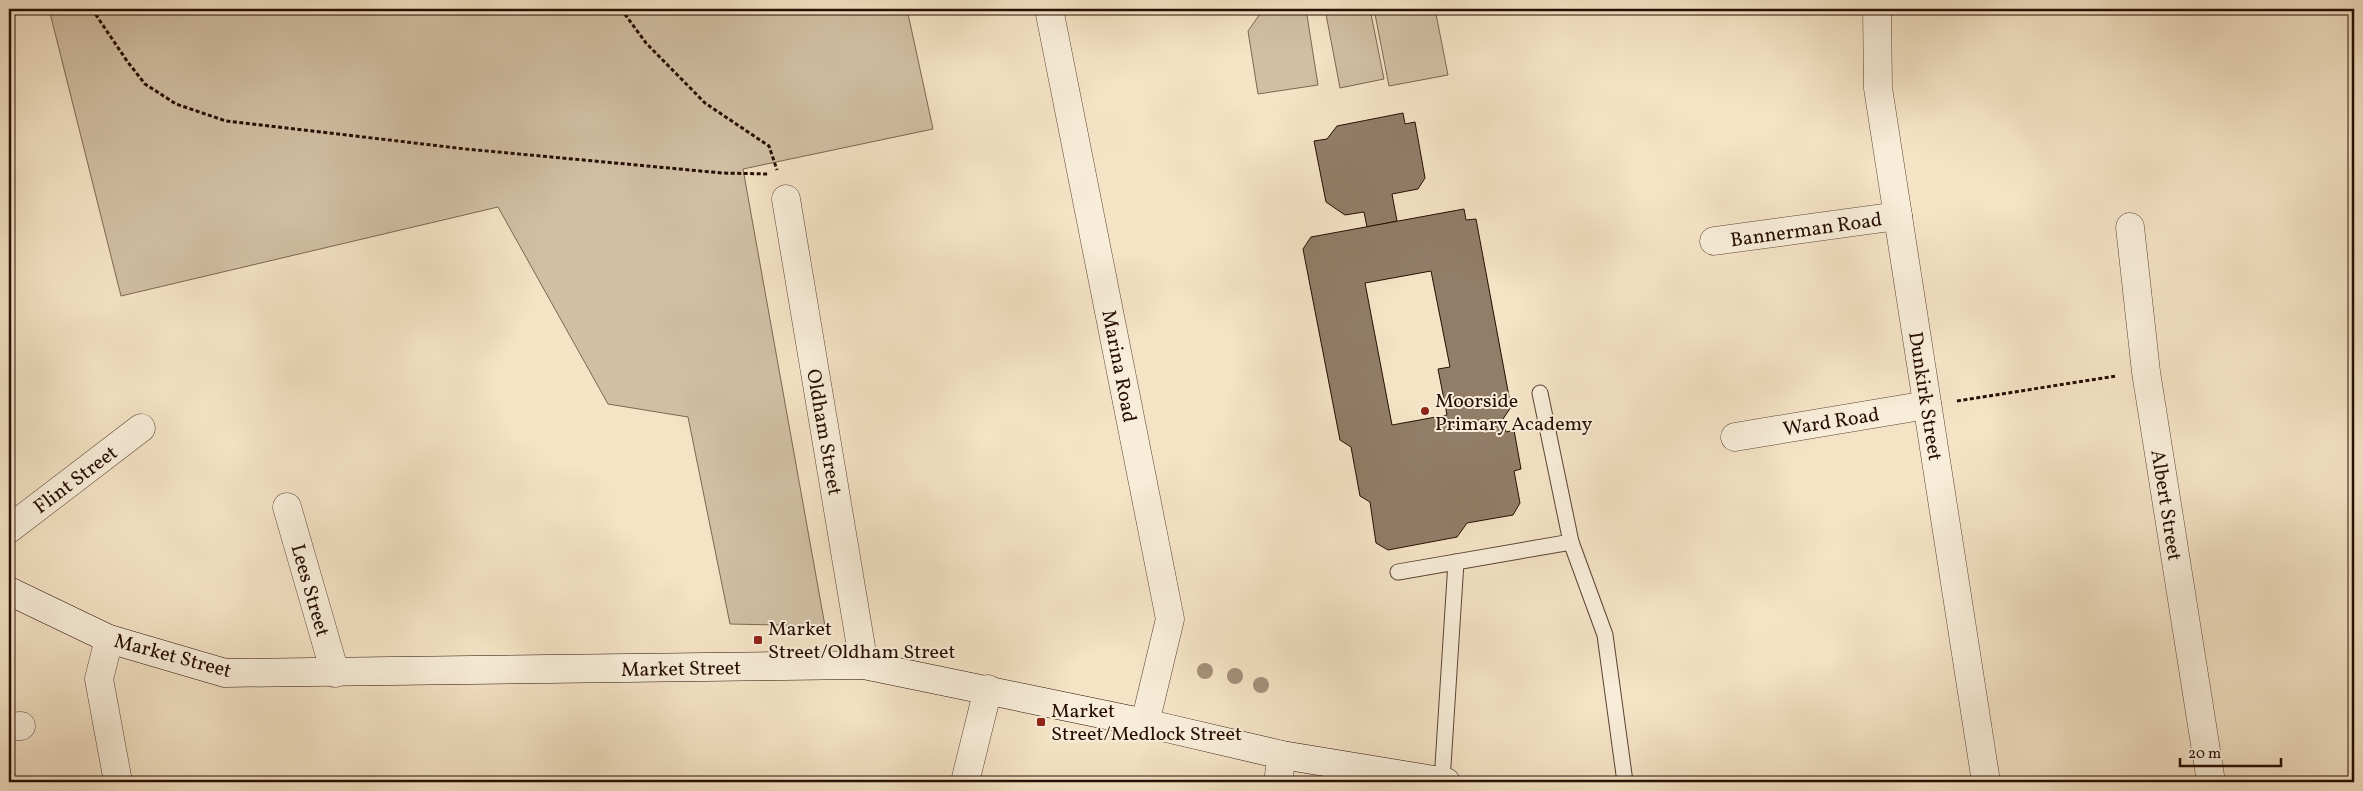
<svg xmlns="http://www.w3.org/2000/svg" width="2363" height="791" font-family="Vollkorn,serif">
	<rect width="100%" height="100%" fill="#f4e3c5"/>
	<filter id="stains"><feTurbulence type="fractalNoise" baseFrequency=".004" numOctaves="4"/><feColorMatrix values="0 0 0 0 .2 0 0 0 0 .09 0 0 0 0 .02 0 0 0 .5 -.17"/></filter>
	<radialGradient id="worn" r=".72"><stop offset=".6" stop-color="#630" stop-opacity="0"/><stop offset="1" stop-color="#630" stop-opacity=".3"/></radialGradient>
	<g fill="#d1bfa4" stroke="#7c6654">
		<polygon points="49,9 907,9 933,129 743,169 825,626 730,624 688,417 608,404 498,207 121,296"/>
		<polygon points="1259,9 1306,9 1318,85 1258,94 1248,31 1260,14"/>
		<polygon points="1325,9 1370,9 1384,79 1340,88"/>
		<polygon points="1374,9 1435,9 1448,75 1389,86"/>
	</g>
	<g fill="#927d68" stroke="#270e04" fill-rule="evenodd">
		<polygon points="1403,113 1405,124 1415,122 1425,178 1418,189 1392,194 1397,221 1367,227 1364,212 1345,215 1326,202 1314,141 1327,139 1337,126"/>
		<path d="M1464,209L1466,220L1476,219L1511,407L1503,419L1506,432L1514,430L1521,469L1514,471L1520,503L1513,515L1467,523L1457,537L1388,550L1376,543L1370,502L1360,496L1351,447L1340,440L1303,249L1311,237ZM1431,271L1450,367L1438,369L1447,415L1392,425L1365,283Z"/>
	</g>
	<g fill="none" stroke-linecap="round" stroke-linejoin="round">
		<defs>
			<g id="lane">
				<polyline points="1540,393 1571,542 1605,635 1625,782"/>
				<polyline points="1398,572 1571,542"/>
				<polyline points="1442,781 1456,562"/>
			</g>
			<g id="street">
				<polyline points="1049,9 1170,619 1145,723"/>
				<polyline points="1877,9 1878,88 1986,782"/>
				<polyline points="786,199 864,665"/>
				<polyline points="2130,227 2146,372 2211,782"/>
				<polyline points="1714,241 1898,216"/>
				<polyline points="1735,437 1927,405"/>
				<polyline points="287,507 335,673"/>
				<polyline points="9,529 141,428"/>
				<polyline points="109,639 99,679 118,782"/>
				<polyline points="9,727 21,726"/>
				<polyline points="965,782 988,689"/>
				<polyline points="1278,782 1282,755"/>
			</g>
			<polyline id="secondary" points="9,591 109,639 225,673 864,665 1145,723 1282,755 1446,782"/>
		</defs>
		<use href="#lane" stroke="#5a4334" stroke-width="17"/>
		<use href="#street" stroke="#5a4334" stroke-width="29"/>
		<use href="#secondary" stroke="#270e04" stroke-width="29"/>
		<g stroke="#270e04" stroke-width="3" stroke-dasharray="4 2.5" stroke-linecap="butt">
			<polyline points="92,9 127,61 145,84 176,104 226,121 466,149 722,173 768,174"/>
			<polyline points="621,9 646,43 705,103 769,146 777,170"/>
			<polyline points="1957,401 2116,376"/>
		</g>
		<use href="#lane" stroke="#f8edd9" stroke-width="15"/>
		<use href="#street" stroke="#f8edd9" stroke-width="28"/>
		<use href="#secondary" stroke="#f8edd9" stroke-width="28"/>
	</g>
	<g fill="#a4907a">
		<circle cx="1205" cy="671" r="8"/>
		<circle cx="1235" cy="676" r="8"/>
		<circle cx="1261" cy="685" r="8"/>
	</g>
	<g fill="#8f2418" stroke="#f8edd9" stroke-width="2">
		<circle cx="1425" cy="411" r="5"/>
		<rect x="753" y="635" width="10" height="10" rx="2.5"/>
		<rect x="1036" y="717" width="10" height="10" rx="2.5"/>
	</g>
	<g text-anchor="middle" stroke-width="4" stroke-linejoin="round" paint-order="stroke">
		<g font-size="20" fill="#270e04" stroke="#f8edd9">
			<text transform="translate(1806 229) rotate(-8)" y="7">Bannerman Road</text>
			<text transform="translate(1120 366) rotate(79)" y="7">Marina Road</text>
			<text transform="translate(1926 396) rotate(81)" y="7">Dunkirk Street</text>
			<text transform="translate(1831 421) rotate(-9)" y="7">Ward Road</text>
			<text transform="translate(825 432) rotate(80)" y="7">Oldham Street</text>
			<text transform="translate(75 479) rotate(-37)" y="7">Flint Street</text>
			<text transform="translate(2167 505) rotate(81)" y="7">Albert Street</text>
			<text transform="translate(311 590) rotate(74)" y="7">Lees Street</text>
			<text transform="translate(173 655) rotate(15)" y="7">Market Street</text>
			<text transform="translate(681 668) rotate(-1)" y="7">Market Street</text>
		</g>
		<g font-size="20" fill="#270e04" stroke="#f8edd9" text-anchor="start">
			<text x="1435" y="407">Moorside<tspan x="1435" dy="23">Primary Academy</tspan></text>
			<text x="768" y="635">Market<tspan x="768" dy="23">Street/Oldham Street</tspan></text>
			<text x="1051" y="717">Market<tspan x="1051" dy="23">Street/Medlock Street</tspan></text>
		</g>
	</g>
	<rect width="2363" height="791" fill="none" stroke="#f4e3c5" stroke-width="30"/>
	<rect x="10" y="10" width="2343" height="771" fill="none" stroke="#270e04" stroke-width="2.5"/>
	<rect x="15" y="15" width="2333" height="761" fill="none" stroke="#270e04"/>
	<path d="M2180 758v8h101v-8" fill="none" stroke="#270e04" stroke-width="2.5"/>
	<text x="2188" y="758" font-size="15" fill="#270e04" stroke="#f8edd9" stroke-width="4" paint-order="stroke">20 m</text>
	<rect width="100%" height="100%" filter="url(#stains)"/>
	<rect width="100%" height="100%" fill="url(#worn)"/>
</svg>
